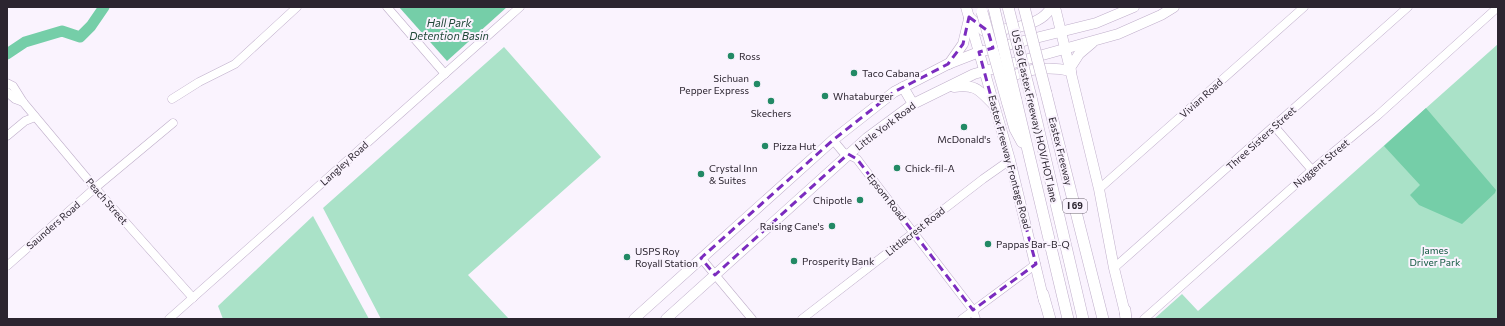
<svg xmlns="http://www.w3.org/2000/svg" width="1505" height="326" font-family="Commissioner,sans-serif">
	<rect width="100%" height="100%" fill="#faf3fe"/>
	<g fill="#aae2c8">
		<polygon points="1498,44 1498,319 1154,319 1182,294 1198,311"/>
		<polygon points="504,47 601,157 468,275 509,319 381,319 323,208"/>
		<polygon points="313,216 369,319 223,319 218,306"/>
	</g>
	<g fill="#75cea8">
		<polygon points="399,7 507,7 447,61"/>
		<polygon points="1426,108 1496,190 1495,193 1462,224 1419,205 1410,195 1420,185 1384,146"/>
	</g>
	<g fill="none" stroke-linecap="round" stroke-linejoin="round">
		<polyline stroke="#75cea8" stroke-width="11" points="7,54 25,42 62,31 80,37 91,26 104,7"/>
		<defs>
			<g id="minor">
				<polyline points="387,7 445,74"/>
				<polyline points="7,83 13,86 23,102 95,188 193,298"/>
				<polyline points="7,92 15,99 23,102"/>
				<polyline points="172,99 199,82 235,64 297,7"/>
				<polyline points="1274,126 1312,170"/>
				<polyline points="7,136 25,121 35,117"/>
				<polyline points="833,140 843,152 857,159 863,167 973,310 976,319"/>
				<polyline points="1099,189 1304,7"/>
				<polyline points="701,258 752,319"/>
				<polyline points="7,266 95,188 173,123"/>
				<polyline points="1114,268 1408,7"/>
				<polyline points="169,319 520,7"/>
				<polyline points="802,319 983,179 1010,160"/>
				<polyline points="962,319 1036,264"/>
				<polyline points="1144,319 1312,170 1377,116 1498,7"/>
			</g>
			<g id="major">
				<polyline points="966,7 1010,160 1044,301"/>
				<polyline points="1055,7 1099,189 1114,268 1126,317"/>
				<path d="M969,17L984,31C1004,30 1042,27 1051,7"/>
				<polyline points="949,64 963,44 969,19"/>
				<polyline points="1070,68 1079,54 1092,43"/>
				<path d="M1004,81C1023,68 1049,66 1071,71"/>
				<polyline points="903,87 913,104"/>
				<path d="M954,87C976,84 979,90 993,104"/>
				<polyline points="634,319 833,140 894,92 948,64 979,52 1096,23 1134,7"/>
				<polyline points="666,319 867,138 913,104 974,74 1118,34 1161,15 1174,7"/>
			</g>
			<g id="highway">
				<polyline points="1046,93 1103,319"/>
				<polyline points="1031,97 1083,319"/>
				<polyline points="1016,100 1068,319"/>
				<polyline points="1007,101 1015,129 1022,142"/>
				<polyline points="1043,294 1050,319"/>
				<polyline points="1125,310 1126,319"/>
			</g>
		</defs>
		<use href="#minor" stroke="#bfaeca" stroke-width="9"/>
		<use href="#major" stroke="#bfaeca" stroke-width="11"/>
		<use href="#highway" stroke="#bfaeca" stroke-width="12"/>
		<use href="#minor" stroke="#fff" stroke-width="8"/>
		<use href="#major" stroke="#fff" stroke-width="10"/>
		<use href="#highway" stroke="#fff" stroke-width="11"/>
		<defs>
			<g id="highway-bridge">
				<polyline points="1008,7 1031,97"/>
				<polyline points="1024,7 1046,93"/>
				<polyline points="994,8 1016,100"/>
				<polyline points="982,12 1007,101"/>
			</g>
		</defs>
		<use href="#highway-bridge" stroke="#bfaeca" stroke-width="12" stroke-linecap="butt"/>
		<use href="#highway-bridge" stroke="#fff" stroke-width="11"/>
	</g>
	<path fill="none" stroke="#7b2cbf" stroke-width="3" stroke-dasharray="8 5" stroke-linejoin="round" d="M969,17L988,31L993,48L979,52L1036,264L973,310L857,159L848,154L715,275L701,258L833,140L894,92L948,64L963,44Z"/>
	<g fill="#228965" stroke="#faf3fe" stroke-width="1.5">
		<circle cx="731" cy="56" r="4"/>
		<circle cx="854" cy="73" r="4"/>
		<circle cx="757" cy="84" r="4"/>
		<circle cx="825" cy="96" r="4"/>
		<circle cx="771" cy="101" r="4"/>
		<circle cx="964" cy="127" r="4"/>
		<circle cx="765" cy="146" r="4"/>
		<circle cx="897" cy="168" r="4"/>
		<circle cx="701" cy="174" r="4"/>
		<circle cx="860" cy="200" r="4"/>
		<circle cx="832" cy="226" r="4"/>
		<circle cx="988" cy="244" r="4"/>
		<circle cx="627" cy="257" r="4"/>
		<circle cx="794" cy="261" r="4"/>
	</g>
	<g text-anchor="middle" stroke-width="4" stroke-linejoin="round" paint-order="stroke">
		<rect fill="#faf3fe" stroke="#6a636e" stroke-width="1" x="1063" y="199" width="24" height="14" rx="3"/>
		<g font-size="9" font-weight="bold" fill="#2c2530">
			<text x="1075" y="209">I 69</text>
		</g>
		<g font-size="10" fill="#2c2530" stroke="#faf3fe" text-anchor="start">
			<text x="739" y="60">Ross</text>
			<text x="862" y="77">Taco Cabana</text>
			<text x="749" y="82" text-anchor="end">Sichuan<tspan x="749" dy="12">Pepper Express</tspan></text>
			<text x="833" y="100">Whataburger</text>
			<text x="771" y="117" text-anchor="middle">Skechers</text>
			<text x="964" y="143" text-anchor="middle">McDonald's</text>
			<text x="773" y="150">Pizza Hut</text>
			<text x="709" y="172">Crystal Inn<tspan x="709" dy="12">&amp; Suites</tspan></text>
			<text x="905" y="172">Chick-fil-A</text>
			<text x="852" y="204" text-anchor="end">Chipotle</text>
			<text x="824" y="230" text-anchor="end">Raising Cane's</text>
			<text x="996" y="248">Pappas Bar-B-Q</text>
			<text x="635" y="255">USPS Roy<tspan x="635" dy="12">Royall Station</tspan></text>
			<text x="802" y="265">Prosperity Bank</text>
		</g>
		<g font-size="10" fill="#2c2530" stroke="#faf3fe">
			<text transform="translate(1201 98) rotate(-42)" y="4">Vivian Road</text>
			<text transform="translate(1035 116) rotate(77)" y="4">US 59 (Eastex Freeway) HOV/HOT lane</text>
			<text transform="translate(885 126) rotate(-37)" y="4">Little York Road</text>
			<text transform="translate(1261 138) rotate(-42)" y="4">Three Sisters Street</text>
			<text transform="translate(1061 151) rotate(76)" y="4">Eastex Freeway</text>
			<text transform="translate(1010 162) rotate(75)" y="4">Eastex Freeway Frontage Road</text>
			<text transform="translate(344 163) rotate(-42)" y="4">Langley Road</text>
			<text transform="translate(1321 163) rotate(-40)" y="4">Nuggent Street</text>
			<text transform="translate(887 197) rotate(52)" y="4">Epsom Road</text>
			<text transform="translate(107 201) rotate(49)" y="4">Peach Street</text>
			<text transform="translate(53 225) rotate(-41)" y="4">Saunders Road</text>
			<text transform="translate(915 231) rotate(-38)" y="4">Littlecrest Road</text>
		</g>
		<g font-size="10" fill="#125941" stroke="#faf3fe">
			<text x="1435" y="254">James<tspan x="1435" dy="12">Driver Park</tspan></text>
		</g>
		<g font-size="11" font-style="italic" fill="#1f4636" stroke="#faf3fe">
			<text x="449" y="27">Hall Park<tspan x="449" dy="13">Detention Basin</tspan></text>
		</g>
	</g>
	<rect width="1505" height="326" fill="none" stroke="#2c2530" stroke-width="16"/>
</svg>
